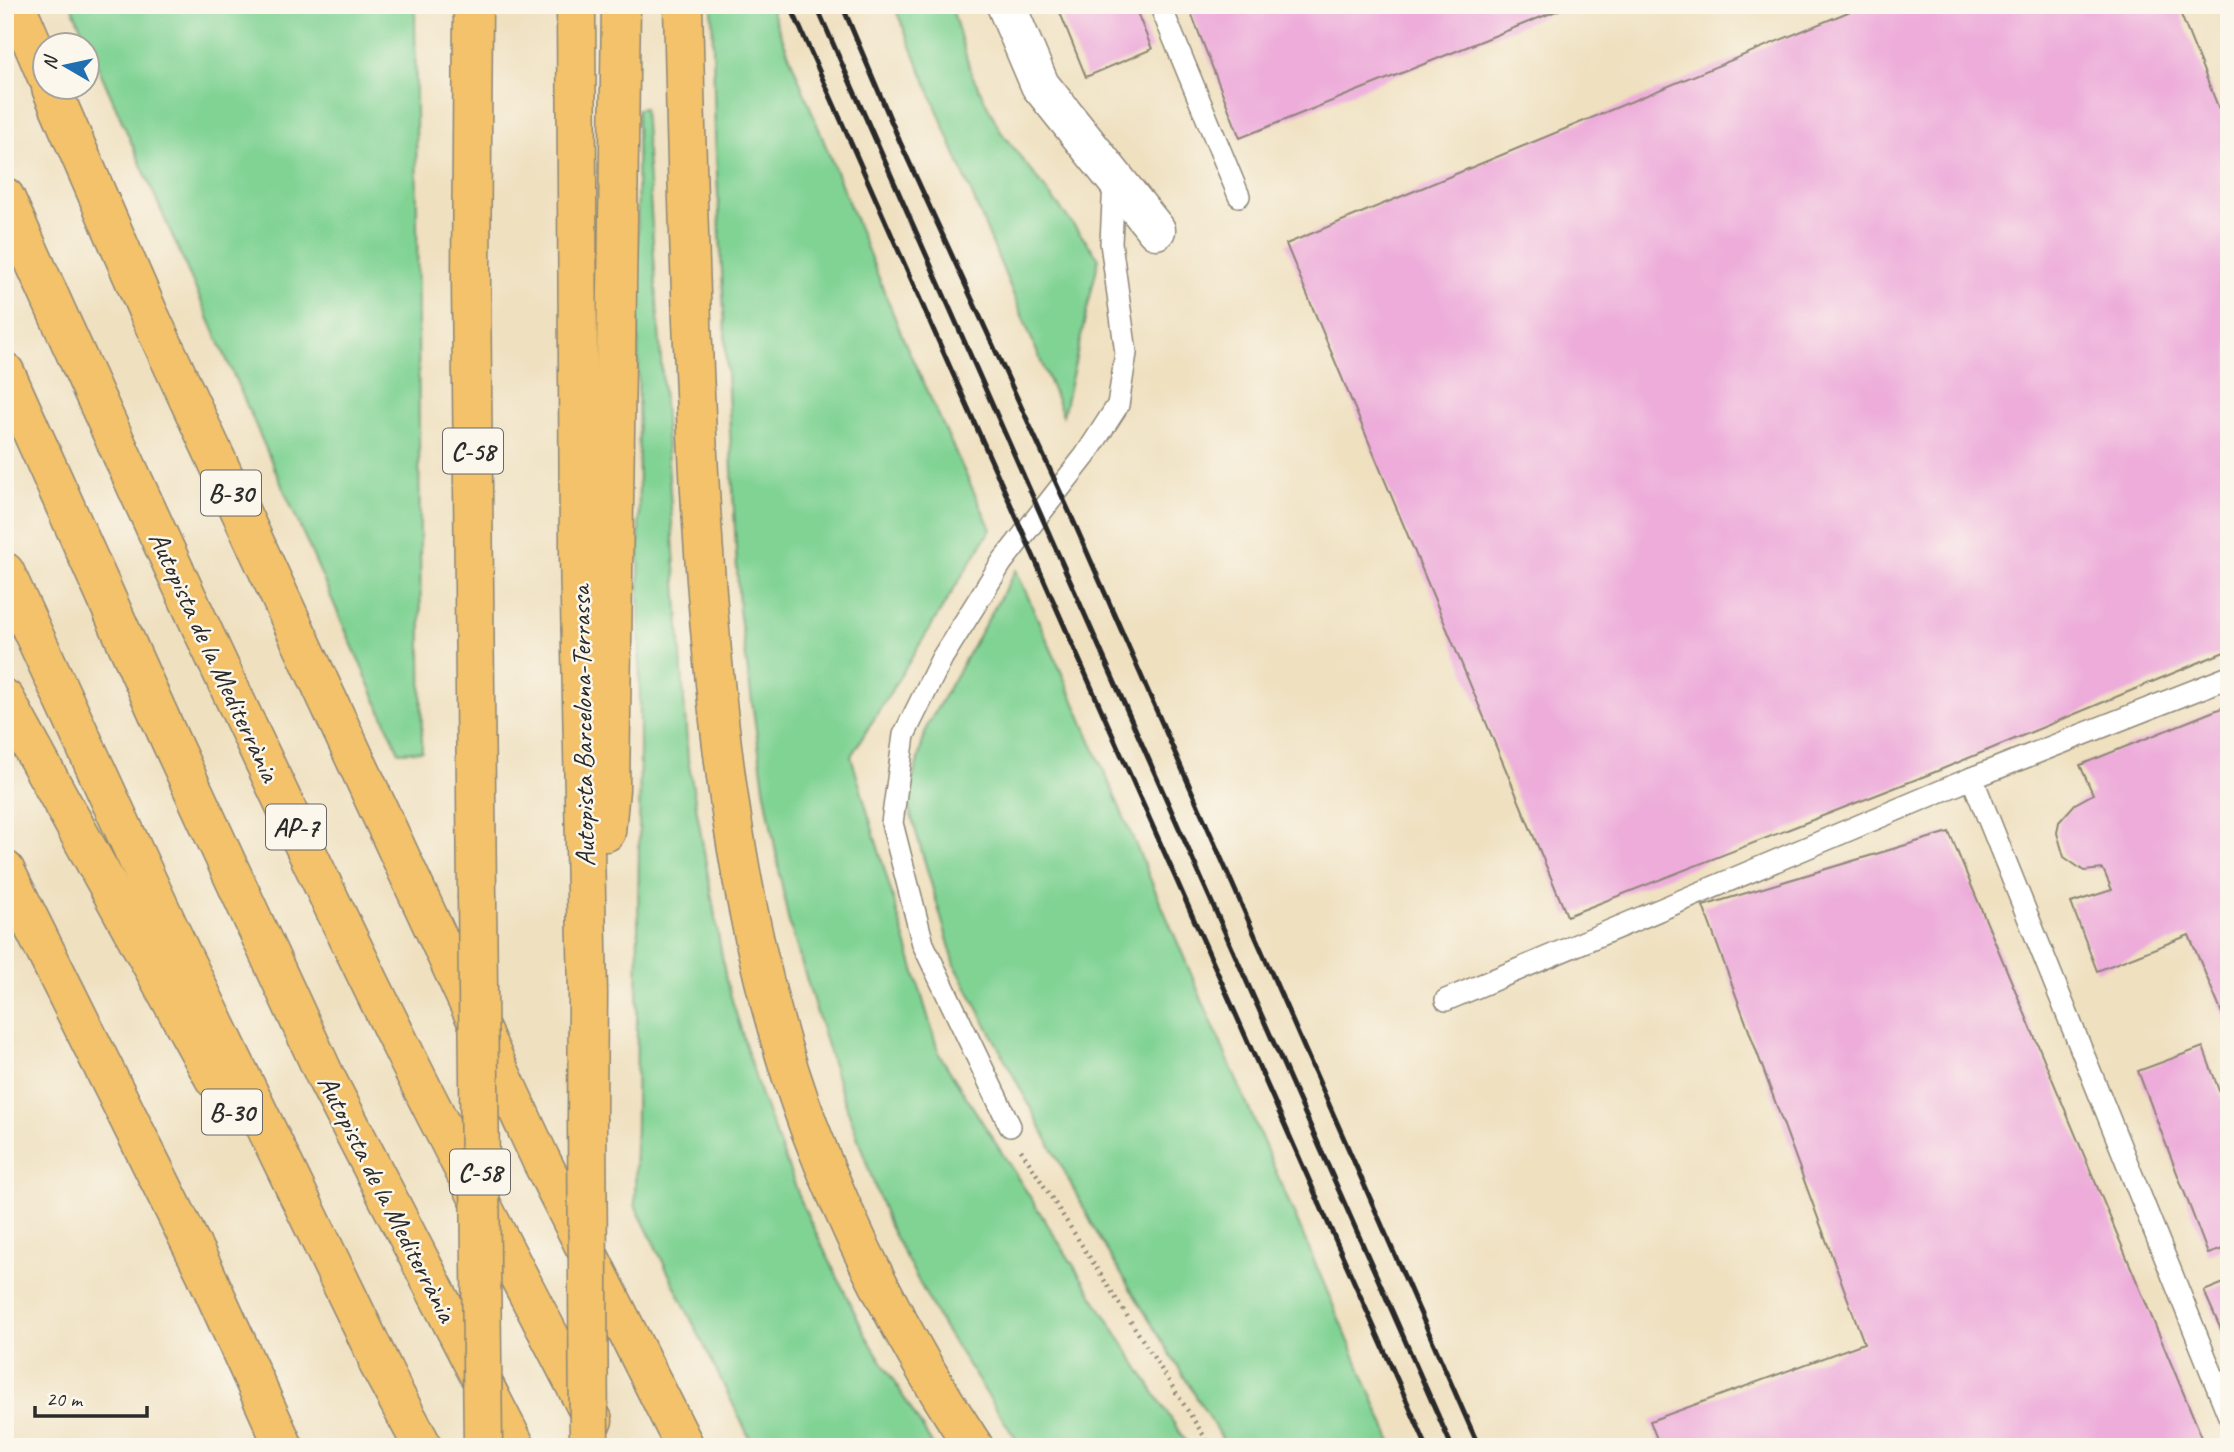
<svg xmlns="http://www.w3.org/2000/svg" width="2234" height="1452" font-family="Caveat,sans-serif">
	<rect width="100%" height="100%" fill="#fbf7ec"/>
	<filter id="ink" filterUnits="userSpaceOnUse"><feTurbulence type="fractalNoise" baseFrequency=".0143" numOctaves="2"/><feDisplacementMap in="SourceGraphic" scale="14" xChannelSelector="R" yChannelSelector="G"/><feConvolveMatrix kernelMatrix="1 2 1 2 8 2 1 2 1" color-interpolation-filters="sRGB"/></filter>
	<filter id="wash" filterUnits="userSpaceOnUse"><feTurbulence type="fractalNoise" baseFrequency=".00686" numOctaves="4" result="noise"/><feDisplacementMap in="SourceGraphic" scale="28" xChannelSelector="R" yChannelSelector="G"/><feGaussianBlur stdDeviation="1.57" result="paint"/><feColorMatrix in="noise" values="0 0 0 0 0 0 0 0 0 0 0 0 0 0 0 0 0 1.4 0 .05"/><feComposite in="paint" operator="in"/></filter>
	<g filter="url(#wash)">
		<rect width="100%" height="100%" fill="#efe0c0"/>
		<g fill="#81d394" stroke="#567f60" stroke-width="2">
			<polygon points="71,5 415,5 422,751 399,752"/>
			<polygon points="712,5 769,5 905,343 991,529 851,756 939,1054 1189,1447 1021,1447 941,1323 889,1226 840,1088 788,919 764,787 739,609 715,134"/>
			<polygon points="894,5 951,5 971,73 1001,132 1099,258 1063,415"/>
			<polygon points="644,108 688,759 726,980 761,1096 803,1206 865,1334 934,1447 754,1447 635,1205 640,745 637,109"/>
			<polygon points="1016,570 1071,694 1394,1447 1227,1447 1101,1241 955,965 907,801 927,726"/>
		</g>
		<g id="blocks">
			<g fill="#edacda">
				<polygon points="1057,5 1134,5 1152,49 1086,77"/>
				<polygon points="1188,5 1571,5 1240,138"/>
				<polygon points="1865,5 2177,5 2229,134 2229,650 1935,772 1567,916 1286,244"/>
				<polygon points="2229,705 2229,1030 2189,935 2097,971 2071,903 2112,890 2103,869 2084,871 2064,857 2057,833 2059,822 2075,804 2093,794 2080,765"/>
				<polygon points="1949,832 2206,1447 1660,1447 1650,1421 1864,1343 1703,906"/>
				<polygon points="2203,1047 2222,1099 2229,1096 2229,1247 2208,1254 2138,1071"/>
				<polygon points="2229,1281 2229,1348 2204,1291"/>
			</g>
		</g>
	</g>
	<g filter="url(#ink)">
		<use href="#blocks" fill-opacity="0" stroke="#8d8676" stroke-width="2"/>
		<g fill="none" stroke-linecap="round" stroke-linejoin="round">
			<defs>
				<g id="service">
					<polyline points="1160,5 1239,196"/>
					<polyline points="1972,778 2229,1416"/>
					<polyline points="1446,1000 1972,778 2229,677"/>
					<polyline points="1010,1126 923,944 892,823 904,735 942,658 1002,562 1085,456 1118,405 1126,353 1111,243 1114,180"/>
				</g>
				<polyline id="minor" points="1006,5 1040,85 1156,230"/>
				<g id="trunk">
					<path d="M683,5C687,173 691,341 701,508C714,716 736,931 809,1127C852,1240 907,1347 974,1447"/>
					<polyline points="5,572 171,932 390,1384"/>
					<polyline points="5,699 215,1080"/>
					<polyline points="378,1363 423,1447"/>
				</g>
				<g id="motorway">
					<polyline points="16,5 46,75"/>
					<polyline points="473,5 471,281 477,896"/>
					<polyline points="576,5 579,553 588,994 587,1118"/>
					<polyline points="51,88 148,312 541,1160 685,1447"/>
					<path d="M5,197C135,487 268,777 409,1062C469,1182 532,1301 593,1420"/>
					<polyline points="5,372 170,740 326,1078 516,1447"/>
					<polyline points="606,832 610,789 621,5"/>
					<polyline points="5,870 205,1272 284,1447"/>
				</g>
			</defs>
			<use href="#service" stroke="#8d8676" stroke-width="24"/>
			<use href="#minor" stroke="#8d8676" stroke-width="41"/>
			<use href="#trunk" stroke="#8d8676" stroke-width="41"/>
			<use href="#motorway" stroke="#8d8676" stroke-width="41"/>
			<polyline stroke="#8d8676" stroke-width="4.5" stroke-dasharray="2 5" stroke-linecap="butt" points="1021,1150 1211,1447"/>
			<use href="#service" stroke="#fff" stroke-width="21"/>
			<use href="#minor" stroke="#fff" stroke-width="38"/>
			<use href="#trunk" stroke="#f3c26a" stroke-width="38"/>
			<use href="#motorway" stroke="#f3c26a" stroke-width="38"/>
			<g stroke="#2b2b2b" stroke-width="5">
				<polyline points="790,5 1427,1447"/>
				<polyline points="816,5 1452,1447"/>
				<polyline points="842,5 900,142 1073,520 1479,1447"/>
			</g>
			<defs>
				<g id="motorway-bridge">
					<polyline points="477,896 483,1447"/>
					<polyline points="587,1118 589,1447"/>
				</g>
			</defs>
			<use href="#motorway-bridge" stroke="#8d8676" stroke-width="41" stroke-linecap="butt"/>
			<use href="#motorway-bridge" stroke="#f3c26a" stroke-width="38"/>
		</g>
	</g>
	<g text-anchor="middle" stroke-width="5" stroke-linejoin="round" paint-order="stroke">
		<g fill="#fbf7ec" stroke="#696865" stroke-width="2">
			<rect x="443" y="428.5" width="60" height="45" rx="5"/>
			<rect x="201" y="470.5" width="60" height="45" rx="5"/>
			<rect x="266" y="804.5" width="60" height="45" rx="5"/>
			<rect x="202" y="1089.5" width="60" height="45" rx="5"/>
			<rect x="450" y="1149.5" width="60" height="45" rx="5"/>
		</g>
		<g font-size="26" font-weight="bold" fill="#2b2b2b">
			<text x="473" y="460">C-58</text>
			<text x="231" y="502">B-30</text>
			<text x="296" y="836">AP-7</text>
			<text x="232" y="1121">B-30</text>
			<text x="480" y="1181">C-58</text>
		</g>
		<g font-size="28" fill="#2b2b2b" stroke="#fbf7ec">
			<text transform="translate(215 656) rotate(65)" y="10">Autopista de la Mediterrània</text>
			<text transform="translate(582 726) rotate(-91)" y="10">Autopista Barcelona-Terrassa</text>
			<text transform="translate(388 1198) rotate(63)" y="10">Autopista de la Mediterrània</text>
		</g>
	</g>
	<rect width="2234" height="1452" fill="none" stroke="#fbf7ec" stroke-width="28"/>
	<g transform="translate(66 66) rotate(279)"><circle r="33" fill="#fbf7ec" stroke="#a8a59f" stroke-width="2"/>
	<path d="M0-5L12 26L0 18L-12 26Z" fill="#1f6fb2"/>
	<text y="-10" font-size="19" font-weight="bold" text-anchor="middle" fill="#2b2b2b">N</text>
	</g>
	<path d="M35 1406v10h112v-10" fill="none" stroke="#2b2b2b" stroke-width="3.5"/>
	<text x="46" y="1406" font-size="21" fill="#2b2b2b" stroke="#fbf7ec" stroke-width="5" paint-order="stroke">20 m</text>
</svg>
